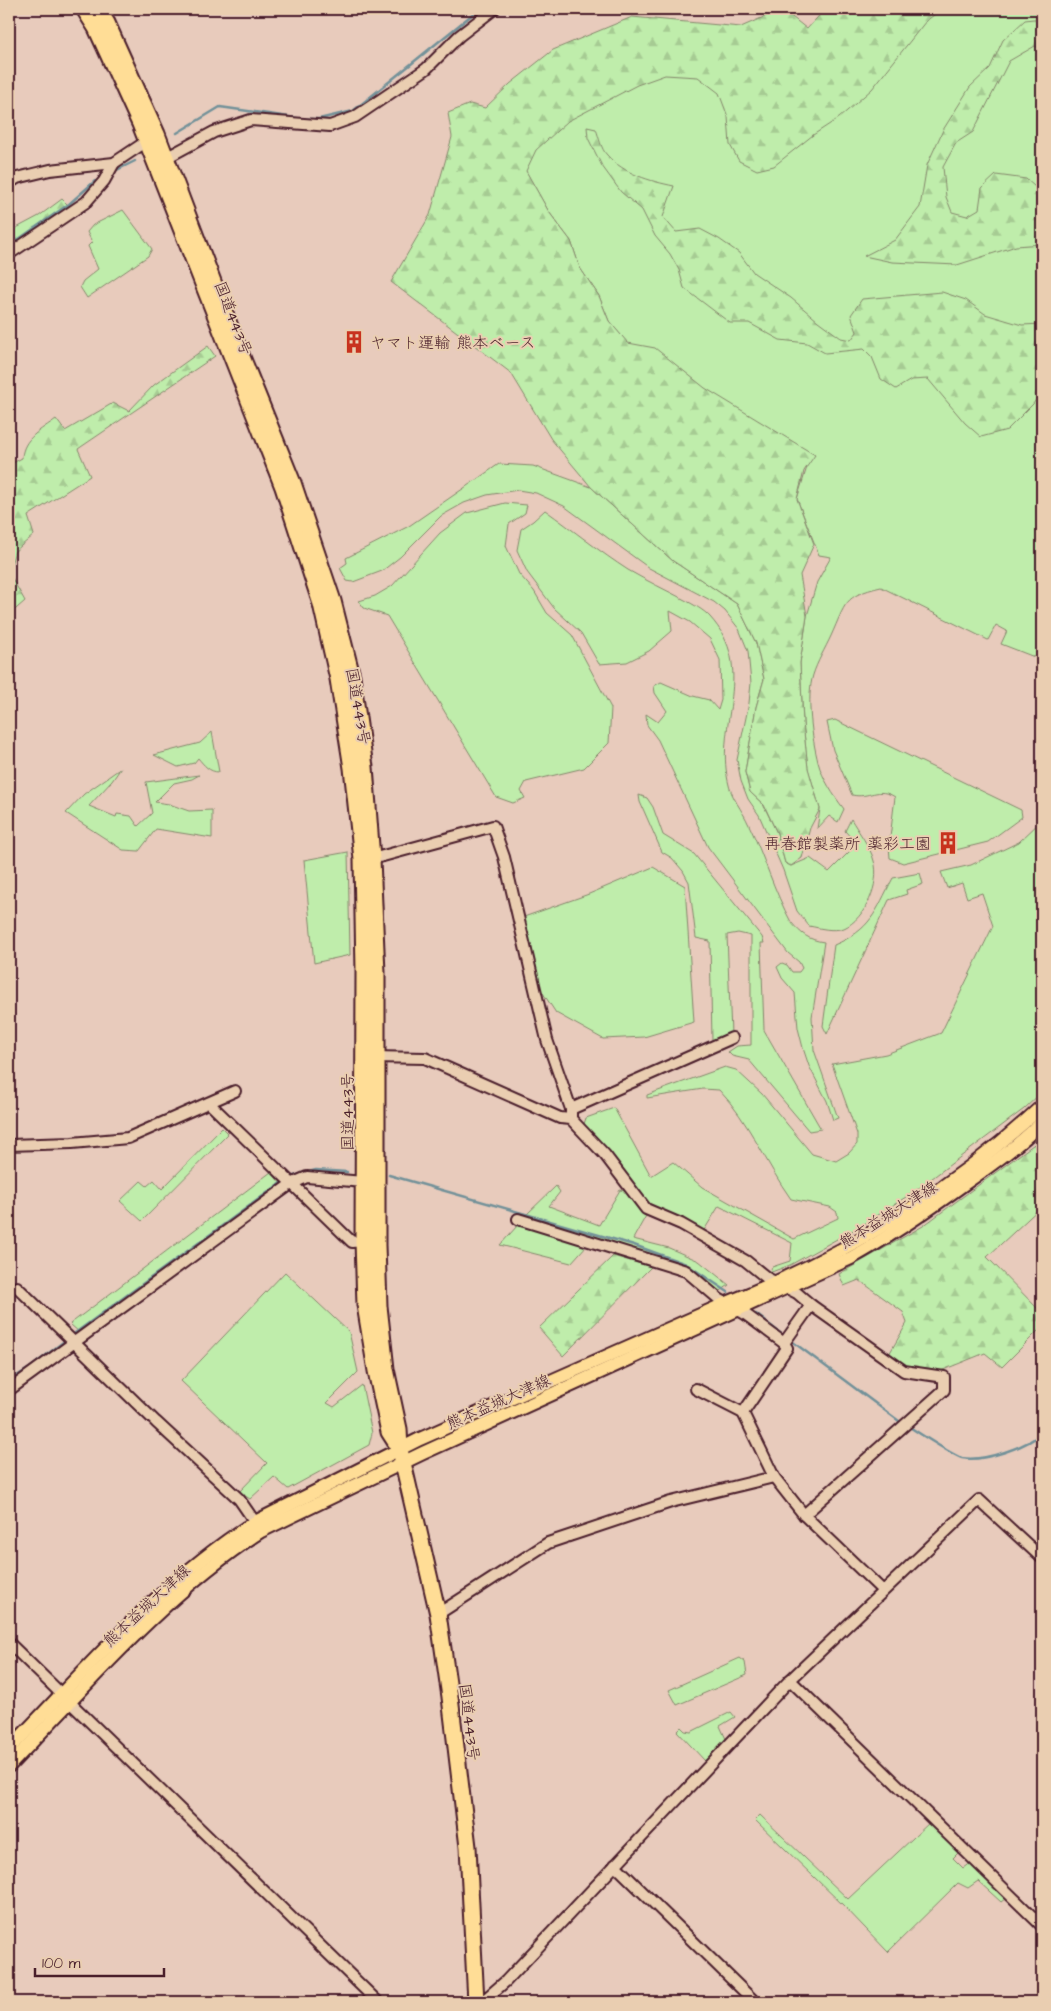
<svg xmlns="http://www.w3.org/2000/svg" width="1051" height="2011" font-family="'Architects Daughter','Klee One',sans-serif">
	<defs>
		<pattern id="forest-firs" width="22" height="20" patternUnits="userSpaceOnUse" patternTransform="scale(1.25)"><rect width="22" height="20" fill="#bfedab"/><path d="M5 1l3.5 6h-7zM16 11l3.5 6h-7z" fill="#a6cb93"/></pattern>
	</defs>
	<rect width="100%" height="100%" fill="#e8cbbc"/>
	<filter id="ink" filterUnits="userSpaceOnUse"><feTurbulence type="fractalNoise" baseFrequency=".02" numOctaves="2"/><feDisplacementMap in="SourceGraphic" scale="10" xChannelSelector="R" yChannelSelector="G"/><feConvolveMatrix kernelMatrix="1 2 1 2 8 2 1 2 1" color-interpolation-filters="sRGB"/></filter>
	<g filter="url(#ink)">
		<g fill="#bfedab" stroke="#84866b">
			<path d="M914,9H1042V660L1001,644L1007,631L996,625L988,640L881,587C843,596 846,603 831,636C825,649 817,662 813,675C806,698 812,738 818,762C822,778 834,796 844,809L838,822L829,816L817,829L820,809L808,769L803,723L800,663L807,616L817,582L831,557L819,555L797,499L807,467L628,344L609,321L599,296L580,268L571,241L549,212L508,140L696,42L765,143Z"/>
			<polygon points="123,210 152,249 148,256 87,298 80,287 83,281 98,269 88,246 92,242 87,232 93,225"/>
			<path d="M499,464L533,466L591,487L673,561L737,604L756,643L764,679L756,707L745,772L750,792L763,804L777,833L785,863L791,866L810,858L829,872L857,844L845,831L851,819C858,831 871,848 874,861C881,883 865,919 844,928C833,932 820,928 809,926L797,911L783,870L759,815L748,799L741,781L737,760L749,703L751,683L748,651L739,629L725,611L714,602L649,568L564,506L536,493L518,490L487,495L464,503L441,516L400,557L382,571L353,582L347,581L340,568L347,563L346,558L409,526Z"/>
			<polygon points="505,503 527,505 525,513 509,524 506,546 519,574 534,591 547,613 572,635 611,708 609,743 584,768 526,782 521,791 525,798 513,803 496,797 387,616 364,608 359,601 375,596 392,586 440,533 467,513"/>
			<path d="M545,510C573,530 600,552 628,570C647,581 666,590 685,600C694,605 704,610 710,617C757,669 715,722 728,781C731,798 742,809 749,825C764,856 774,891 791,922C801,934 809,940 824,942L812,1017L814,1050L838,1118L833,1120L827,1101L809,1066L803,1048L798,1028L795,993L782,978L777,967L782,963L787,965L792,972H799L802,968L799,962L788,953L708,847L658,740L647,725L646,714L658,722L667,711L655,693L654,686L661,682L693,696L709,700L718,710L721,700L720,660L710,639L690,622L670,611L672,631L649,651L627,662L599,664L581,633L554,608L527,572L517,550L521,529L533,521Z"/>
			<path d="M835,720L1021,810L1022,817L988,842L903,863L890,858L889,846L895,797C878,786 869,799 852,795L833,750L827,722Z"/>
			<path d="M212,732L219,772C209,772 204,765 198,758L194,763L178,767L154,755L200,743Z"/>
			<polygon points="121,768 112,781 89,806 116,817 117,814 131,816 138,826 152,813 146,782 199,775 192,779 174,783 155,802 169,804 189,811 212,810 212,838 156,829 139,851 123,850 66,813 84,794"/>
			<polygon points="639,795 647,798 653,807 663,835 694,854 762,937 764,943 761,943 764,1030 821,1129 809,1131 749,1060 732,1056 728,1052 737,1046 751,1045 751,936 738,933 727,935 731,1034 712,1040 710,941 696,938 689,882 683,871 672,858 662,852 640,802"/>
			<path d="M1042,820V1092L1024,1109L915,1191L866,1223L790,1265L769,1273L772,1267L790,1261L792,1243L719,1206L703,1232L652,1205L633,1239L669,1248L699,1261L729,1285L718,1293L686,1267L525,1216L556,1186L560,1192L549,1206L599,1225L620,1190L629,1192L610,1153L584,1124L586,1118L614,1108L651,1176L673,1162L702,1187L794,1239L838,1218L837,1212L830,1207L791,1199C766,1164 749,1121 719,1090L703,1089L647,1098V1095L725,1067L736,1070L762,1094L812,1154L836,1161L849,1153L857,1144V1134L832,1064L886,1054L941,1033L993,926L982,893L967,898L962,883L947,888L941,872L971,865L1019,842Z"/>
			<polygon points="348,852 350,955 314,963 304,860"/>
			<polygon points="653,867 685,886 694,1022 644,1037 603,1039 556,1013 541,990 521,918 589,894"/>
			<path d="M920,873L923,884L906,890L907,894L889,900L827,1034L823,1026L834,945C872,929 875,912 893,878Z"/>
			<polygon points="222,1128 228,1134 142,1221 120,1201 141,1181 147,1186 154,1180 162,1189"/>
			<polygon points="271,1172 282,1185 80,1333 70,1324"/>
			<polygon points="518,1225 527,1226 587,1245 571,1263 500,1245"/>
			<polygon points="285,1272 349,1332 358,1372 327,1403 334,1407 362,1385 372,1433 369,1445 288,1489 274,1477 250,1499 239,1492 267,1463 181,1381"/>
			<polygon points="740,1658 745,1662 747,1675 677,1705 669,1690"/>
			<polygon points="731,1712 735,1717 720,1726 726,1739 705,1761 677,1731 681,1727 685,1731 691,1732"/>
			<polygon points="760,1815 848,1899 930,1822 960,1851 953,1858 963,1868 970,1863 1006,1898 1001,1902 978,1881 968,1888 958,1883 888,1952 843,1905 755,1820"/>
		</g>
		<g fill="url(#forest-firs)" stroke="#84866b">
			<polygon points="782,9 807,29 825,9 942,9 926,21 872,89 839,118 813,135 774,166 757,170 739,161 730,145 728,117 719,93 698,77 665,75 637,85 568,121 536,150 526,171 549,212 571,241 580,268 599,296 609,321 628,343 655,348 705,388 815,455 804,471 797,499 814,544 800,575 807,616 800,663 803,723 808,768 820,809 810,828 802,858 791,866 785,863 777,833 764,805 750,792 745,772 756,707 764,679 756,643 737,604 673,561 591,487 551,439 511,373 391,282 430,215 452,137 448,113 470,104 485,108 510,84 553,50 632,17 741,27"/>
			<polygon points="1042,18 1042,50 1035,46 1009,61 973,132 956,143 943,167 946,197 952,212 967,216 979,209 982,188 996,175 1026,179 1042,193 1042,244 1016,246 957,265 892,262 864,256 895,240 920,207 927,165 943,130 970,87 990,68 1003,40 1025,20"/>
			<path d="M587,127L596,129C599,137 601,149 607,155C624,174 650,181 674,186L663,217L676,232L700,229L719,239L739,253L754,273L791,298L818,321L841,338L851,340L857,332L851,315L862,299L942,292L966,300L985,314L1022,325L1042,324V391L1033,404L1007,430L981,437L965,423L928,379L911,380L896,389L881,379L872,357L864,349L825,353L807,343L780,340L749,323H730L684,288L679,270L670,254L655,236L642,210L621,192L602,166L588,138Z"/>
			<polygon points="62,199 70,207 9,249 9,232 39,216"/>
			<path d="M208,346L215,356L78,449L90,476L28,516L34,535L15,551L9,571V465L22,458C23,438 41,430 56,419L65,431L113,403L129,411L154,385Z"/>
			<polygon points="9,573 25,601 9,615"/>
			<polygon points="1037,1142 1042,1148 1042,1206 987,1257 1042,1313 1042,1327 1002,1367 985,1353 938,1372 906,1368 888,1356 907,1323 903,1312 859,1280 844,1286 839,1274 923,1226"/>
			<polygon points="613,1256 651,1267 563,1356 539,1328"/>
		</g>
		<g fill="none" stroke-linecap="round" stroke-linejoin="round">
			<g stroke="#729199" stroke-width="2.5">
				<polyline points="177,133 220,107 303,119 319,119 353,111 479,9"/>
				<polyline points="115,171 135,161"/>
				<polyline points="9,246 69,204 95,181"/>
				<polyline points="389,1175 634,1245 686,1264 728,1292"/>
				<polyline points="290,1177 316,1170 347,1172"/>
				<polyline points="756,1314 784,1336"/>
				<polyline points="71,1336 285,1180"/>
				<polyline points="789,1339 903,1424"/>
				<polyline points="9,1381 31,1367 67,1339"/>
				<path d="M908,1426C919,1433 952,1455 962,1458C984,1462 1026,1447 1042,1433"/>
			</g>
			<defs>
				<g id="minor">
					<polyline points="162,160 214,132 251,120 330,126 355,117 426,69 459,36 494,9"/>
					<polyline points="9,183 17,178 50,170 114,163 147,141"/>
					<polyline points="9,254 86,202 104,181 114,163"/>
					<polyline points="368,859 372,859 493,826 504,857 547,1040 571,1109 571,1119"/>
					<polyline points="372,1057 425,1058 560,1118 571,1119 605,1155 646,1209 681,1224 746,1261 767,1278 797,1293 811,1305 904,1371 944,1377 944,1390 804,1515"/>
					<polyline points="209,1103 352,1242 363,1241"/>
					<polyline points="571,1109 732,1038"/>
					<polyline points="9,1145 72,1143 128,1138 235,1091"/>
					<polyline points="518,1219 686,1271 719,1299 745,1314 784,1343"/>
					<polyline points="17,1287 156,1422 239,1499 259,1528"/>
					<polyline points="811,1305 784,1343 787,1348 743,1413 774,1477 804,1515 882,1590"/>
					<polyline points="696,1389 743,1413"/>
					<polyline points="9,1390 291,1184 307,1177 363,1182"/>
					<polyline points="438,1614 548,1543 671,1502 774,1477"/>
					<polyline points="9,1643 378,2002"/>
					<polyline points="790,1680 1042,1926"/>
					<polyline points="615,1865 755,2002"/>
					<polyline points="482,2002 506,1981 790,1680 979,1500 1042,1558"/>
				</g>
				<g id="major">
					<path d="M9,1749C87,1669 160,1582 255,1522L420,1439L727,1303C842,1257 951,1191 1042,1106"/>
					<path d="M9,1766C87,1685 166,1592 261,1531L423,1453L851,1258C891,1236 927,1211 964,1184C991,1165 1019,1145 1042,1122"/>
				</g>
				<g id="highway">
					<polyline points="84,9 96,28 140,124 283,487 321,604 338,679 352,768 362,859 364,972 363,1241 365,1305 376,1371 389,1432 398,1446"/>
					<polyline points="98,9 107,23 157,134 234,337 293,483 333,601 352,676 365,767 372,859 377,973 377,1245 379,1306 386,1369 399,1429 400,1450 438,1614 450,1697 468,1847 476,2002"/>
				</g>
			</defs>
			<use href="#minor" stroke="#4a1f2b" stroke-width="14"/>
			<use href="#major" stroke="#4a1f2b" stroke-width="16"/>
			<use href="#highway" stroke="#4a1f2b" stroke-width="19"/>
			<use href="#minor" stroke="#eaceb1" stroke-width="10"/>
			<use href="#major" stroke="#ffdd96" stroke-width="12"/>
			<use href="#highway" stroke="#ffdd96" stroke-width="15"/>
		</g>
	</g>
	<defs>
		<symbol id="building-bare" viewBox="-9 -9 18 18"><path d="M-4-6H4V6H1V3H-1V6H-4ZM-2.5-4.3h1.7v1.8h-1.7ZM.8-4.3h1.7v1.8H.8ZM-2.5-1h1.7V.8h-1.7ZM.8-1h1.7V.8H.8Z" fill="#c8321e" stroke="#eaceb1" stroke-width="2.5" paint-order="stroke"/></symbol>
	</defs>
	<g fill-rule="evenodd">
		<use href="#building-bare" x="338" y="326" width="32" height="32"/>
		<use href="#building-bare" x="932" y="827" width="32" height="32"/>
	</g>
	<g text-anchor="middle" stroke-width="4" stroke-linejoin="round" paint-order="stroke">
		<g font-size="16" fill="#4a1f2b" stroke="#eaceb1">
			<text transform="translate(234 318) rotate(69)" y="6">国道443号</text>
			<text transform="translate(359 706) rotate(80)" y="6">国道443号</text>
			<text transform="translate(347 1112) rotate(-90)" y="6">国道443号</text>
			<text transform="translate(888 1214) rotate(-32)" y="6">熊本益城大津線</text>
			<text transform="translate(498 1401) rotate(-24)" y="6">熊本益城大津線</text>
			<text transform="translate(146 1605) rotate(-43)" y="6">熊本益城大津線</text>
			<text transform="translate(470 1722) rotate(83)" y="6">国道443号</text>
		</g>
		<g font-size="16" fill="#4a1f2b" stroke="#eaceb1" text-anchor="start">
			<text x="370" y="348">ヤマト運輸 熊本ベース</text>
			<text x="931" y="849" text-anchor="end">再春館製薬所 薬彩工園</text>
		</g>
	</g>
	<rect width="1051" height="2011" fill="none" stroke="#eaceb1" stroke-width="30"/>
	<rect x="15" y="15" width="1021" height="1981" fill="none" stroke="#4a1f2b" stroke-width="2" filter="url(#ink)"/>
	<path d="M35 1968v8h129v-8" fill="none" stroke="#4a1f2b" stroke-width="2.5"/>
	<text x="42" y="1968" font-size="15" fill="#4a1f2b" stroke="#eaceb1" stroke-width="4" paint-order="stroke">100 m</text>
</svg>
